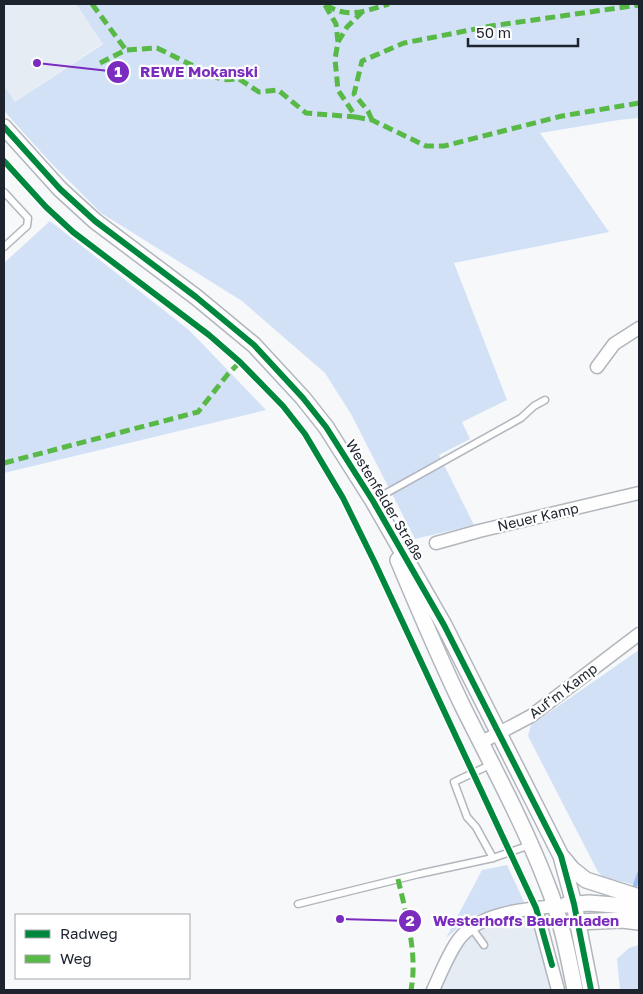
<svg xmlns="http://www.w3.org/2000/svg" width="643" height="994" font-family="'Golos Text',sans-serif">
	<rect width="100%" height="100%" fill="#f6f8fa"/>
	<g fill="#e6ecf4">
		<polygon points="4,4 76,4 103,43 15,102 4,85"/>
		<polygon points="523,918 528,919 533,925 537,933 550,990 440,990 459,949 471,936 490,926"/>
	</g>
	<g fill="#d3e1f7">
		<polygon points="76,4 639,4 639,118 619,120 540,133 609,232 454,263 507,400 462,422 470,439 439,455 474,525 415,539 351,414 325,373 242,301 101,213 51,163 4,111 4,85 15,102 103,44"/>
		<polygon points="50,221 189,330 266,410 4,473 4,263"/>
		<polygon points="639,650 639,886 603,877 598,872 528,736 531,725"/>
		<polygon points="507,865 524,902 472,916 446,938 482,870"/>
		<polygon points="639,945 639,990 620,990 617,959 629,948"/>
	</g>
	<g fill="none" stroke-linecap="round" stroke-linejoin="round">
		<polyline stroke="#9ebff6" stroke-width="4.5" points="635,886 639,874"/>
		<defs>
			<g id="service">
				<polyline points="4,192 28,218 27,226 4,247"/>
				<polyline points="374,500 521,418 534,406 545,400"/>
				<polyline points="492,764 454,782 467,817 476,827 493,858"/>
				<polyline points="298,904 419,874 493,858 530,845"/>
				<polyline points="471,927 484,945"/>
			</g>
			<g id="minor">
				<polyline points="597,367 614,344 639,328"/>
				<polyline points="436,543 479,531 639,493"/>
				<polyline points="482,742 531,716 639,634"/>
				<polyline points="536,908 558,990"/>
				<path d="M433,990C441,973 448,954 459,939C479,913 525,909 555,906"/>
			</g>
			<g id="tertiary">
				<polyline points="4,127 60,189 95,221 196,297 254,345 303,398 326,427 373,501 444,625 561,856 574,904 591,990"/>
				<path d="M398,560C419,610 440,660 464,709C493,767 524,824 547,884C561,918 568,955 575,990"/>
				<polyline points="563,858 572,869 586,880 639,897"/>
				<polyline points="566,905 589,903 639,907"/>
				<polyline points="578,922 622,920 639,922"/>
			</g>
		</defs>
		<use href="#service" stroke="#b2b6bc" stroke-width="9"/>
		<use href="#minor" stroke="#b2b6bc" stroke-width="15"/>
		<use href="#tertiary" stroke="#b2b6bc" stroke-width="18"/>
		<use href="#service" stroke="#fefefe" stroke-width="6"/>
		<use href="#minor" stroke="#fefefe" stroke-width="12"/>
		<use href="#tertiary" stroke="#fefefe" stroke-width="15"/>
		<g stroke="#58b947" stroke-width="5" stroke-dasharray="10 5" stroke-linecap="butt">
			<polyline points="92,4 126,50"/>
			<polyline points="325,5 336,24 338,42 335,59 338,90 356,117 372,120 426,146 444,146 562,116 639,103"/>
			<path d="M326,5C348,19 365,11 389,4"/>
			<polyline points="338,42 347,27 362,12"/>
			<polyline points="100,63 126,50 157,48 222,80 239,79 259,92 278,90 306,113 356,117"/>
			<polyline points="372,120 368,111 354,94 362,61 404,43 491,26 639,5"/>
			<polyline points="4,463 198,412 228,374 240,362"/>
			<path d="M398,879C406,914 418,954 411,990"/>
		</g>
		<defs>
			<g id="cycleway">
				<polyline points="4,127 60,189 95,221 196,297 254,345 303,398 326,427 373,501 444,625 561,856 574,904 591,990"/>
				<polyline points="4,161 46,207 73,232 209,335 240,362 283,406 305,434 343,498 375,563 536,908 552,965"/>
			</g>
		</defs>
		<use href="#cycleway" stroke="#fff" stroke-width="9"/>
		<use href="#cycleway" stroke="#00873e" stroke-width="6"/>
	</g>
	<g text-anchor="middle" stroke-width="4.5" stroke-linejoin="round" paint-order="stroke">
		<g font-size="14" fill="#1e242e" stroke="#fff">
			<text transform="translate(385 500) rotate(59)" y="5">Westenfelder Straße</text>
			<text transform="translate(538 517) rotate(-13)" y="5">Neuer Kamp</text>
			<text transform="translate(563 691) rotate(-37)" y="5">Auf'm Kamp</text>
		</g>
	</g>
	<path fill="none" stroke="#7b2cbf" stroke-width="2" d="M37 63L118 72M340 919L410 921"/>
	<g fill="#7b2cbf" stroke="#fff" stroke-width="2">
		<circle cx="37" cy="63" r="5"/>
		<circle cx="340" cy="919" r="5"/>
		<circle cx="118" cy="72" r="12"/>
		<circle cx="410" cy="921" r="12"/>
	</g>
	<g font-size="15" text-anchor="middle" font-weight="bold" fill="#fff">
		<text x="118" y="77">1</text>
		<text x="410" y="926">2</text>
	</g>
	<g font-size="15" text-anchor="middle" font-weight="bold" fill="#7b2cbf" stroke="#fff" stroke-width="4.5" stroke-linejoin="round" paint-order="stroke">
		<text x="199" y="77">REWE Mokanski</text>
		<text x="526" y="926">Westerhoffs Bauernladen</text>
	</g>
	<rect width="643" height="994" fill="none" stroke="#1e242e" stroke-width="10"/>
	<rect x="15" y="914" width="175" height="65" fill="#ffffff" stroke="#a5a7ab"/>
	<rect x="25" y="930" width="25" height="8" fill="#00873e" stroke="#a5a7ab"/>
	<text x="60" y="939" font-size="15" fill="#1e242e">Radweg</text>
	<rect x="25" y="955" width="25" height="8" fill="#58b947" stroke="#a5a7ab"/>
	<text x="60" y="964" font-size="15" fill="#1e242e">Weg</text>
	<path d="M468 38v8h110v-8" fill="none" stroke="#1e242e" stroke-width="2.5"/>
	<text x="476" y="38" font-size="15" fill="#1e242e" stroke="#ffffff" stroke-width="4" paint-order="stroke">50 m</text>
</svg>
